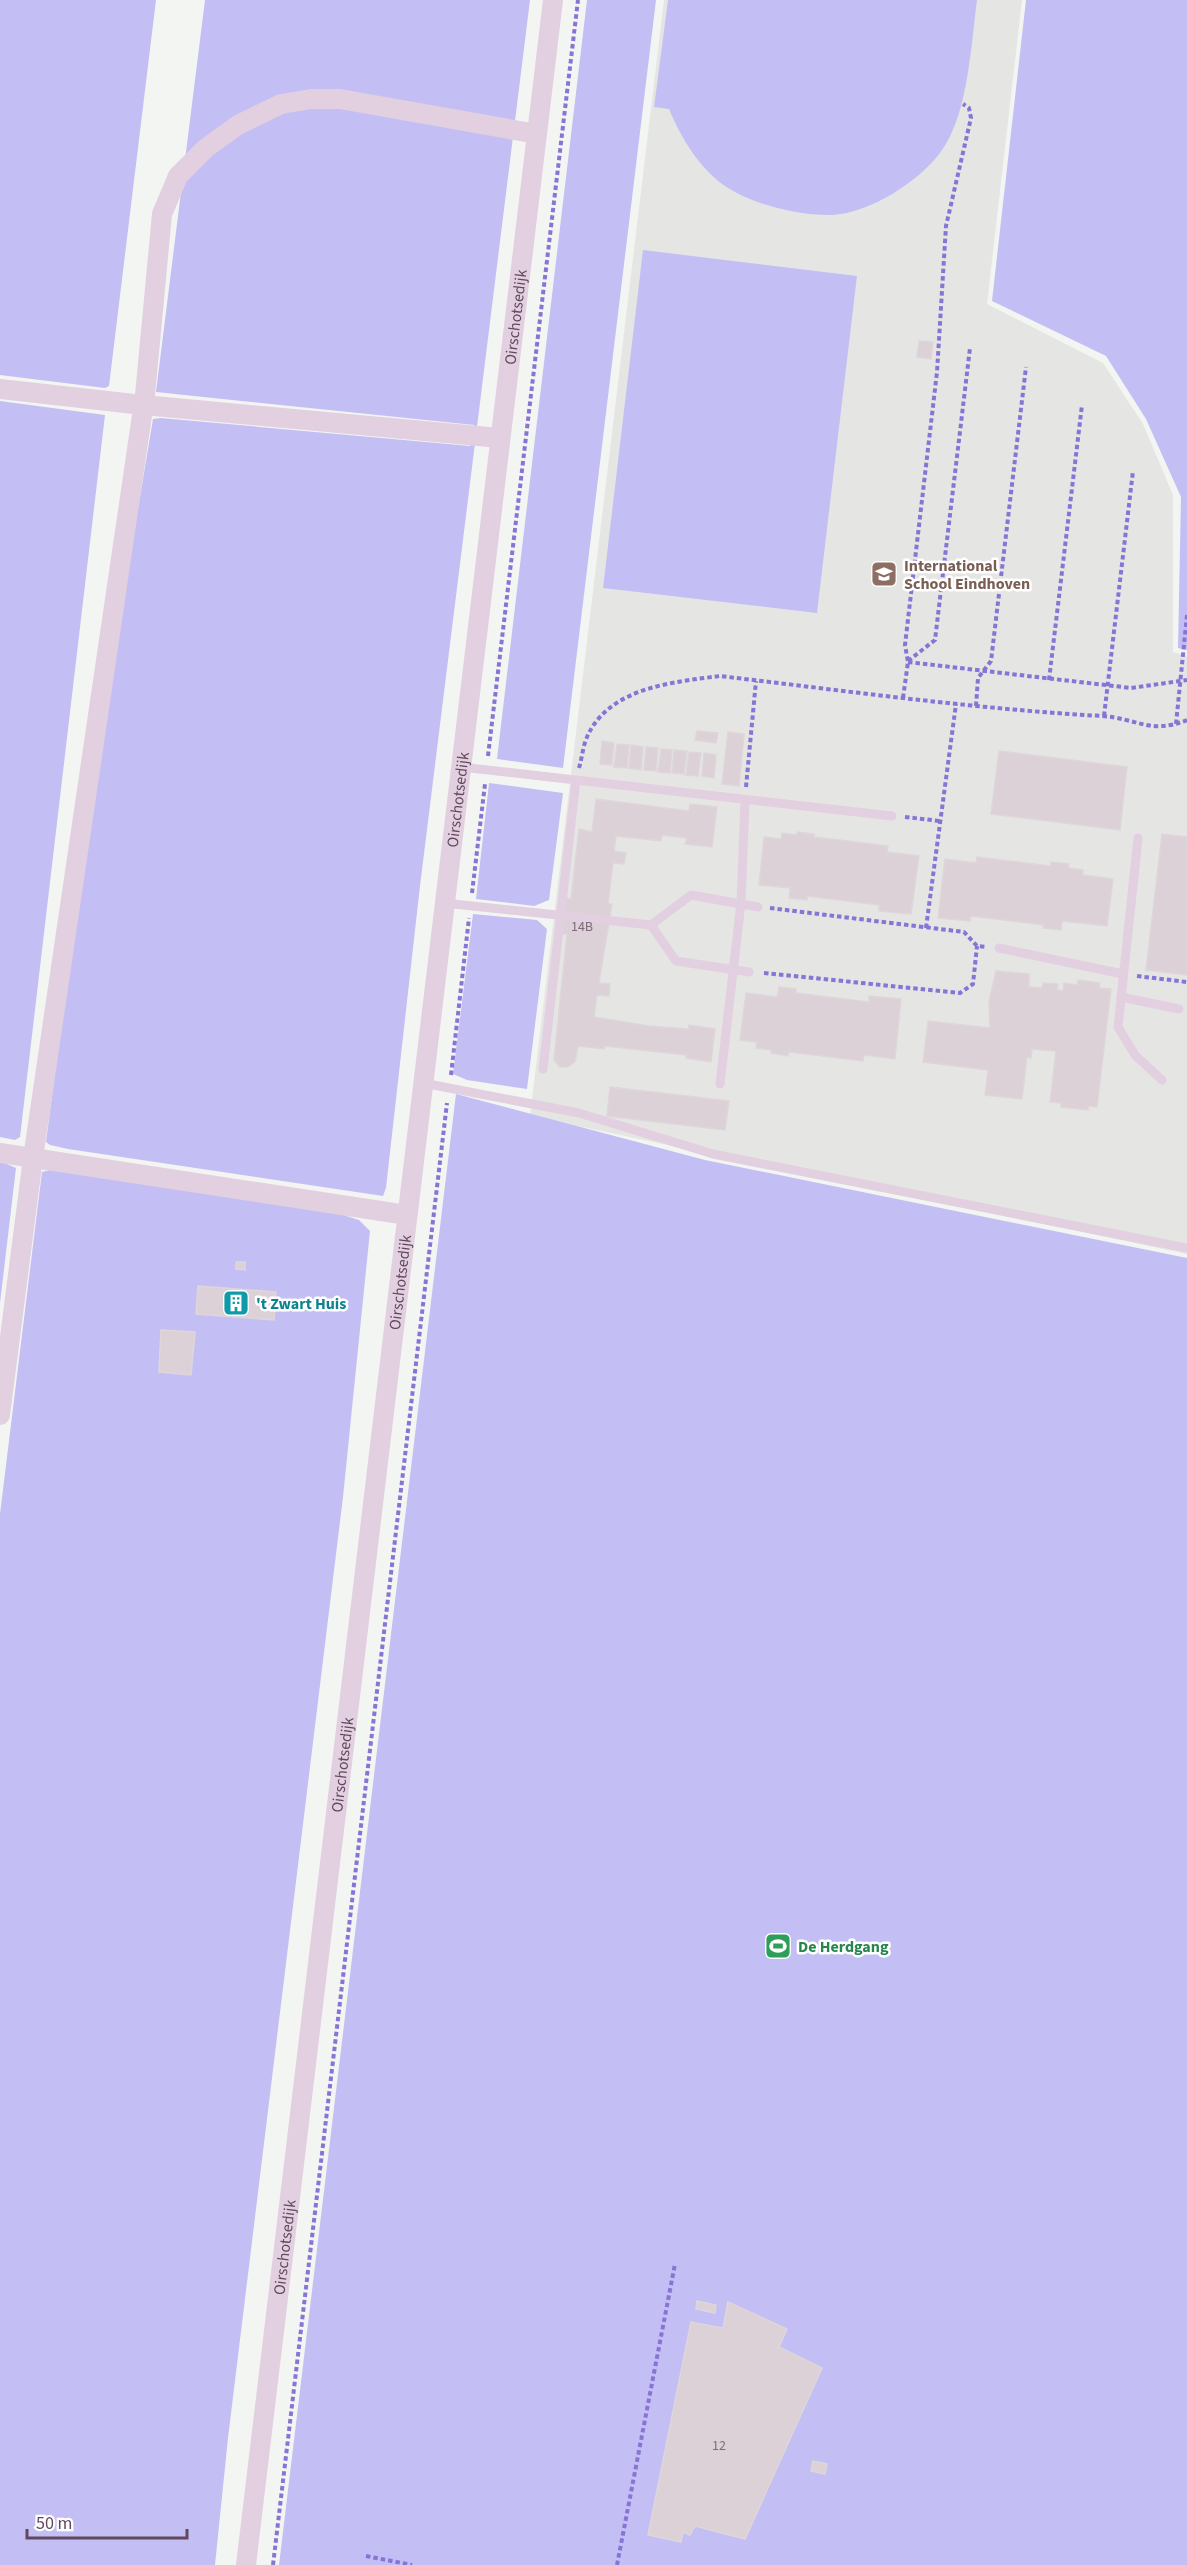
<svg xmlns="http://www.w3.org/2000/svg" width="1187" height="2565" font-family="'Source Sans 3',sans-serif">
	<rect width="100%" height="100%" fill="#f3f5f2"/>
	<polygon fill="#e5e6e3" points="664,0 1022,0 987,304 1103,363 1143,424 1173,495 1173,652 1187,656 1187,1254 530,1116"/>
	<g fill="#c3bff4">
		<polygon points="0,0 156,0 109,386 105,388 0,375"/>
		<polygon points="205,0 530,0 420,886 386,1188 383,1196 68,1149 50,1145 46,1142 93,779 153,419 161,418 470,446 474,425 156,392"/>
		<polygon points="587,0 656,0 563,768 497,759"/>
		<path d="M668,0H977C971,45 968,117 940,153C918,182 870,213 832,215C800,216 755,205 728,188C700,170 681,138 669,109L654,107Z"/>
		<polygon points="1026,0 1187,0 1187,650 1178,648 1181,497 1146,419 1106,356 992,301"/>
		<polygon points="643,250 857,276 817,613 603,588"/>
		<polygon points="0,401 105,415 20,1137 15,1140 0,1137"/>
		<polygon points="489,783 563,793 549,900 534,906 476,899"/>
		<polygon points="473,914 537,920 547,929 527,1089 467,1080 453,1074"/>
		<polygon points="456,1094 705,1160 1187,1258 1187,2565 279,2565"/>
		<polygon points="0,1161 16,1168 0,1303"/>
		<polygon points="54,1169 340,1214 359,1220 370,1231 343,1497 228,2438 215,2565 0,2565 0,1514 42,1172"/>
	</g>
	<g fill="#dbd1d7" stroke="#ded6db" stroke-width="1.5">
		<polygon points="919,341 933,342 931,359 917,357"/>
		<polygon points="697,731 718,733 716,743 695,740"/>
		<polygon points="728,732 744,734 739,786 722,784"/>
		<polygon points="602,741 614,743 612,765 600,764"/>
		<polygon points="617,744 629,745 627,768 614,767"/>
		<polygon points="631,745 643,747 641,770 629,768"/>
		<polygon points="646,747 658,748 656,771 644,770"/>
		<polygon points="661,749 672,750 670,773 658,772"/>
		<polygon points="674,750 687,751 684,774 672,773"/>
		<polygon points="999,751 1127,767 1120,830 991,814"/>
		<polygon points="689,752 701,753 698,776 686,775"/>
		<polygon points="704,753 716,755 714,778 702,776"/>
		<polygon points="596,799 689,811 690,804 717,807 712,847 685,844 687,838 662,835 661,841 616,836 614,851 626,853 624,864 613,863 608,904 612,904 599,983 610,984 609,996 597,995 594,1017 649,1026 689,1029 689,1025 715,1029 711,1062 686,1058 686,1055 605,1046 604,1049 578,1046 575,1062 567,1067 560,1067 554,1060 567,934 562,934 567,898 571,899 579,829 592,832"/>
		<polygon points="797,832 814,834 814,837 888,846 887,852 919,856 911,914 879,911 879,905 807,896 807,900 789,898 790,888 759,885 764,837 781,839 782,833 797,835"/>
		<polygon points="1162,834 1187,837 1187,975 1146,970"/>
		<polygon points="977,857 1051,866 1051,862 1069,864 1068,868 1083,870 1083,875 1113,879 1107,926 1062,921 1061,930 1043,928 1044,925 971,916 970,921 938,918 945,859 976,863"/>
		<polygon points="996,971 1029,974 1029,987 1042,988 1043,983 1058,984 1057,990 1063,991 1064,983 1077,985 1078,980 1100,983 1099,988 1111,989 1097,1107 1088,1106 1088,1110 1061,1107 1061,1103 1050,1102 1056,1051 1032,1049 1031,1058 1027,1057 1022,1099 985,1095 988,1070 923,1062 928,1021 990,1028 989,1001"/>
		<polygon points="779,987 796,989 796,993 869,1002 869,996 901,999 895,1059 864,1055 863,1061 789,1052 788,1056 771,1053 771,1050 756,1048 757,1042 740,1040 746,993 777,997"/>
		<polygon points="610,1087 729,1101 725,1130 607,1116"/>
		<polygon points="236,1262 245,1262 245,1270 236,1269"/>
		<polygon points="198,1286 276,1292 274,1320 196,1314"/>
		<polygon points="161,1330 195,1332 191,1375 159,1372"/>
		<polygon points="697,2301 716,2305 715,2313 696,2309"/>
		<polygon points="728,2302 787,2329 779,2347 822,2368 745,2539 695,2526 690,2535 683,2532 681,2542 648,2535 691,2322 723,2328"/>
		<polygon points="813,2461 827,2464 825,2474 811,2471"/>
	</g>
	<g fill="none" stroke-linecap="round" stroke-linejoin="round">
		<g stroke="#8774d5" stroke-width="4" stroke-dasharray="4.5 3" stroke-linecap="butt">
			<polyline points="908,661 935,640 970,348"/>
			<polyline points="908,662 1131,688 1187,680"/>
			<polyline points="1049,680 1082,405"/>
			<polyline points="903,698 908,662 905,645 937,372 946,226 971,118 969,108 963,104"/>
			<polyline points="976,706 978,678 991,661 1026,367"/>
			<polyline points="1104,716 1133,471"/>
			<polyline points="1176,724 1187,615"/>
			<polyline points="488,756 578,0"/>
			<path d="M579,768C582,758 583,746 587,737C609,687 674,682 720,676C847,691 975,709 1102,716C1136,718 1150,735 1187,720"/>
			<polyline points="746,787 756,681"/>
			<polyline points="905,817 940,821"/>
			<polyline points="472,893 485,784"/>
			<polyline points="770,908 964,932 977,946 986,947"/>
			<polyline points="926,928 956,704"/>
			<polyline points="764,973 960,993 973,984 977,946"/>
			<polyline points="1137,976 1187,982"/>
			<polyline points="451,1075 469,918"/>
			<polyline points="366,2556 412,2565"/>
			<polyline points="273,2565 447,1103"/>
			<polyline points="617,2565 675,2264"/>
		</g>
		<g stroke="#e2d0e0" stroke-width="9">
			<polyline points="461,767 892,816"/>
			<polyline points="1138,838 1118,1027 1135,1055 1162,1080"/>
			<polyline points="444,903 651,925 691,895 758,907"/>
			<polyline points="651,925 676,961 749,972"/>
			<polyline points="999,948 1123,974"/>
			<polyline points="1121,997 1179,1009"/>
			<polyline points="543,1069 576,780"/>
			<polyline points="423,1083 579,1113 713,1154 1187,1248"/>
			<polyline points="720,1084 741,903 745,800"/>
		</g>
		<g stroke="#e2d0e0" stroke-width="20">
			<polyline points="0,389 143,405 500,438"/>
			<polyline points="0,1153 407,1215"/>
			<polyline points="0,1415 33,1158 145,395 162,214 178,176 206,148 238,125 281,104 311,99 340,99 537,134"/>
			<path id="s1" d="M246,2565L553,0"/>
		</g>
	</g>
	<defs>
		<symbol id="school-square" viewBox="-11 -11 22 22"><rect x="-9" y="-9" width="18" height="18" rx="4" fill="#8d6e63" stroke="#fff"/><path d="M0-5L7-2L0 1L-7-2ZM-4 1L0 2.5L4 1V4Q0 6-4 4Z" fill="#fff"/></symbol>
		<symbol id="building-square" viewBox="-11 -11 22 22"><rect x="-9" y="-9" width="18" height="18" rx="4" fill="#0f9aa8" stroke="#fff"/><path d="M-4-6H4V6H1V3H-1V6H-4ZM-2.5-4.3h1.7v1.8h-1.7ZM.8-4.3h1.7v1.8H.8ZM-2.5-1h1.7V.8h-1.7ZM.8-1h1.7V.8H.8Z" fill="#fff"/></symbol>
		<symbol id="stadium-square" viewBox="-11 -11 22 22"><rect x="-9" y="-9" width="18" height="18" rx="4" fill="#2e9e5b" stroke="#fff"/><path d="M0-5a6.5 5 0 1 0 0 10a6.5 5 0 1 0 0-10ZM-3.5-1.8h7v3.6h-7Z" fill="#fff"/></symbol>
	</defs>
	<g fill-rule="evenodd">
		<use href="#school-square" x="869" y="559" width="30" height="30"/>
		<use href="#building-square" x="221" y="1288" width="30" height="30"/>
		<use href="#stadium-square" x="763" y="1931" width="30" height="30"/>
	</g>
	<g text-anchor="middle" stroke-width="5" stroke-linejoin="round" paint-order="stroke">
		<g font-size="14" fill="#806a7c">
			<text x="582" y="931">14B</text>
			<text x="719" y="2450">12</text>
		</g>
		<g font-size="16" fill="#62485e" stroke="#fff">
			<text dy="6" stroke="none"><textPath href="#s1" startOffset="2264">Oirschotsedijk</textPath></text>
			<text dy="6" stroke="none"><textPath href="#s1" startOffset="1778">Oirschotsedijk</textPath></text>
			<text dy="6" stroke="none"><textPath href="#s1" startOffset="1292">Oirschotsedijk</textPath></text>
			<text dy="6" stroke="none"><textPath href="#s1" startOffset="806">Oirschotsedijk</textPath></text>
			<text dy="6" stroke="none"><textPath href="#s1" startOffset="320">Oirschotsedijk</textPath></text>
		</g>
		<g font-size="16" font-weight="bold" fill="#785e54" stroke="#fff" text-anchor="start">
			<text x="904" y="571">International<tspan x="904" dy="18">School Eindhoven</tspan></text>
		</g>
		<g font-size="16" font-weight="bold" fill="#0d838f" stroke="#fff" text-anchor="start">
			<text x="256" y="1309">'t Zwart Huis</text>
		</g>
		<g font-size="16" font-weight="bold" fill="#27864d" stroke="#fff" text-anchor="start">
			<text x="798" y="1952">De Herdgang</text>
		</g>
	</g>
	<path d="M27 2529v9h160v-9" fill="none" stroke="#62485e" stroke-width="3"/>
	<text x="36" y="2529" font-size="18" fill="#62485e" stroke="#ffffff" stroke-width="4.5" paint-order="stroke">50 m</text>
</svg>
